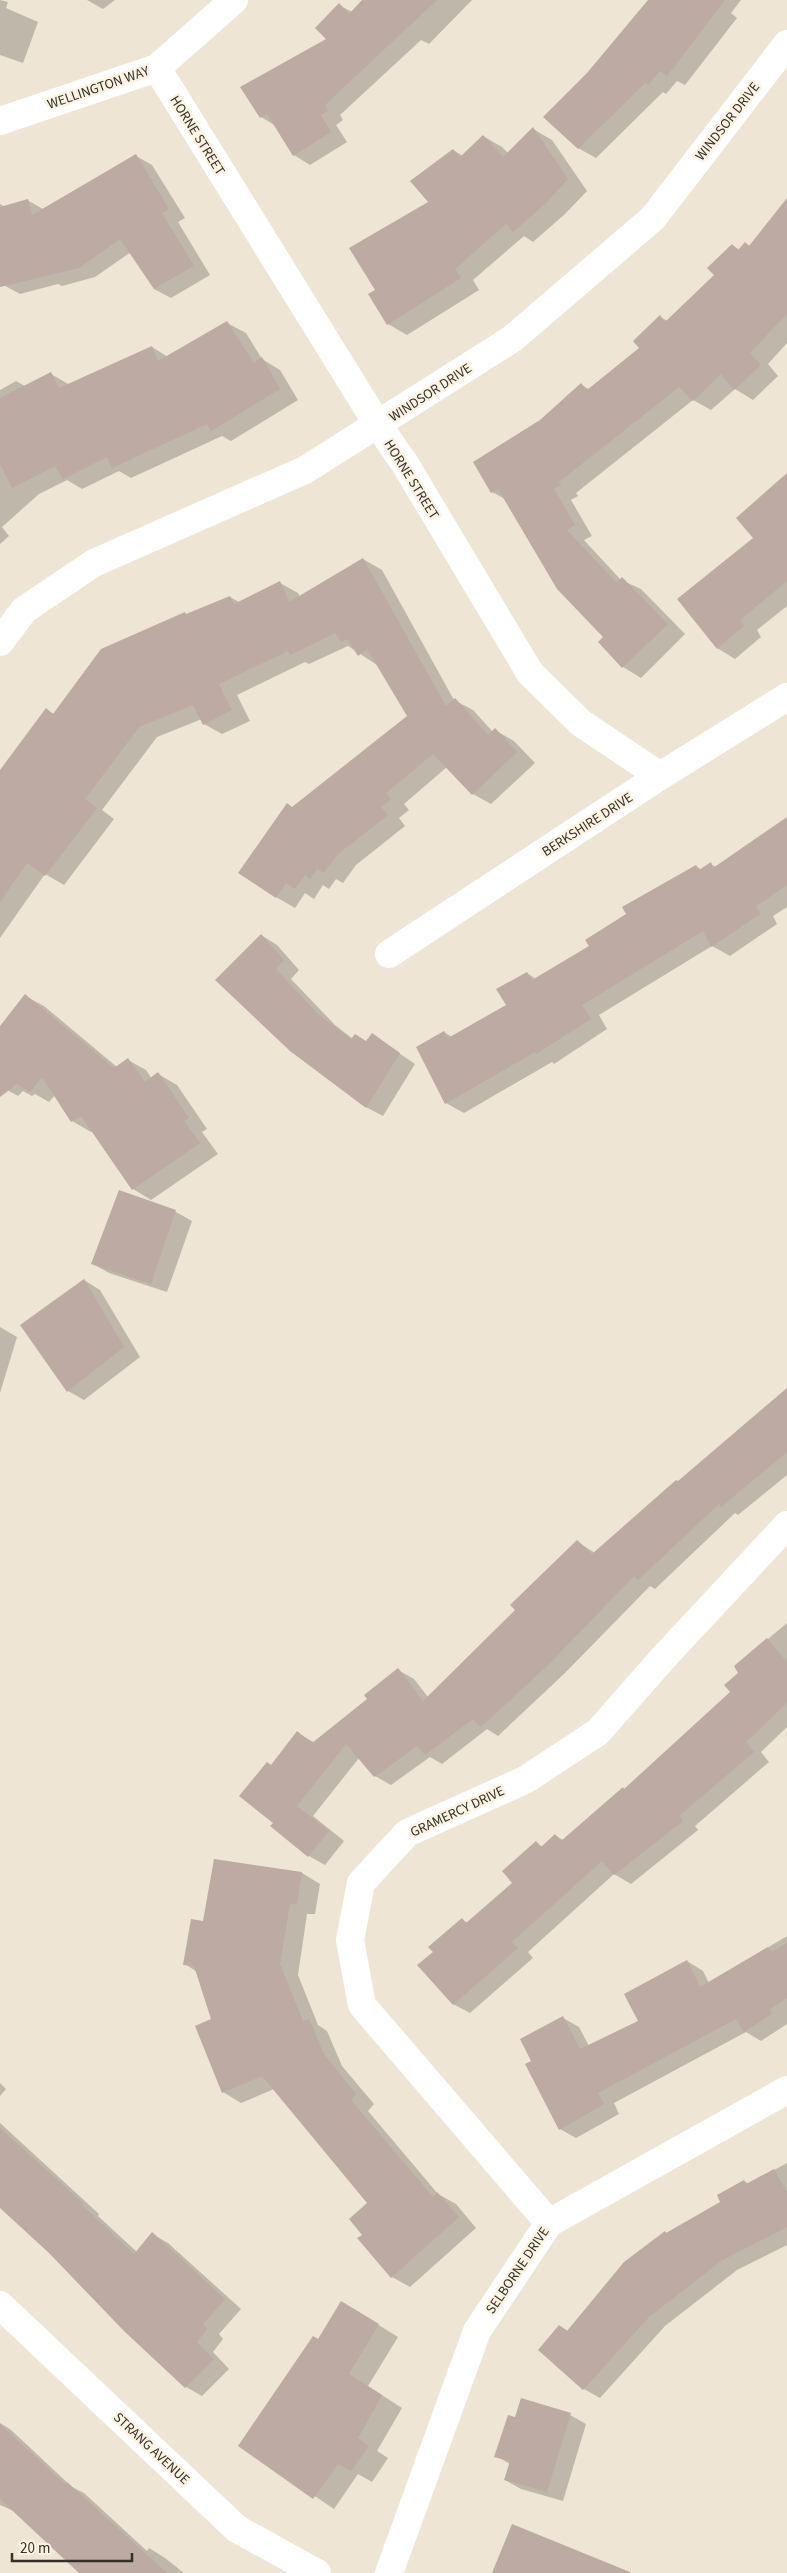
<svg xmlns="http://www.w3.org/2000/svg" width="787" height="2573" font-family="'Source Sans 3',sans-serif">
	<rect width="100%" height="100%" fill="#efe5d5"/>
	<g fill="#0003">
		<polygon points="0,0 8,2 6,8 38,22 23,63 0,55"/>
		<polygon points="87,0 115,0 103,9"/>
		<polygon points="364,0 472,0 429,44 421,40 340,115 343,120 336,125 347,142 310,165 294,155 276,126 261,117 328,40 339,5 352,12"/>
		<polygon points="649,0 741,0 731,13 737,18 685,85 677,81 666,94 663,92 596,158 578,148 588,74"/>
		<polygon points="533,129 552,140 587,191 565,214 533,242 524,236 473,280 479,290 407,335 388,324 377,290 430,203 453,150 463,156 483,136 502,147 508,153"/>
		<polygon points="136,156 152,165 185,218 178,222 210,275 171,298 154,289 131,252 95,277 62,286 58,284 20,294 0,283 0,204 5,207 27,200 43,209"/>
		<polygon points="787,200 787,343 768,364 778,376 753,400 735,389 711,410 693,400 576,493 578,496 571,500 592,536 584,540 621,580 641,589 685,634 641,678 623,667 600,642 605,637 507,500 492,492 540,421 581,385 589,389 641,348 660,317 668,321 716,275 732,245 740,250 745,243 750,246"/>
		<polygon points="227,323 246,333 262,359 280,370 298,400 231,441 222,436 131,478 119,471 82,489 67,480 39,494 2,527 9,536 0,544 0,390 16,381 25,386 51,374 70,385 152,347 168,357"/>
		<polygon points="787,475 787,606 757,630 761,637 735,659 717,648 755,538"/>
		<polygon points="363,559 382,570 454,700 473,710 493,732 495,730 514,741 535,763 491,804 473,794 447,767 404,804 409,810 399,818 405,826 356,865 343,883 336,879 329,889 323,885 314,899 305,893 295,908 276,897 293,808 409,717 377,665 348,646 309,664 305,662 237,695 250,721 222,734 204,724 202,719 157,737 102,810 114,819 64,885 45,874 0,938 0,773 46,710 54,714 187,615 230,597 239,602 280,583 298,593 300,597"/>
		<polygon points="787,819 787,907 773,916 777,924 730,956 712,946 599,1015 607,1029 554,1064 552,1062 464,1113 446,1103 444,1032 452,1037 508,1006 527,973 536,979 590,946 628,915 696,866 702,870 711,864 716,867"/>
		<polygon points="261,935 277,945 299,970 291,979 335,1025 353,1039 367,1042 372,1035 415,1064 383,1116 366,1107 291,1050"/>
		<polygon points="25,996 44,1006 117,1067 128,1060 146,1070 152,1079 158,1074 177,1085 207,1129 202,1132 218,1154 151,1200 133,1189 93,1130 91,1132 72,1121 55,1095 49,1102 35,1094 32,1096 23,1091 18,1096 0,1086 0,1028"/>
		<polygon points="120,1191 176,1212 192,1221 167,1292 109,1273 93,1264"/>
		<polygon points="84,1280 100,1290 140,1357 84,1400 68,1391"/>
		<polygon points="0,1327 17,1337 0,1393"/>
		<polygon points="787,1391 787,1475 738,1515 735,1513 655,1589 650,1586 565,1673 498,1736 487,1729 442,1764 430,1757 391,1785 375,1776 359,1758 313,1816 344,1841 325,1865 309,1856 275,1823 272,1766 298,1733 315,1743 369,1699 398,1670 414,1679 428,1697 517,1610 578,1542 595,1553"/>
		<polygon points="787,1623 787,1727 761,1752 769,1762 695,1826 698,1830 631,1884 614,1874 528,1952 533,1958 470,2013 453,2004 435,1952 462,1920 468,1923 514,1883 536,1843 543,1847 556,1836 563,1840 625,1790 731,1692 740,1673 736,1666"/>
		<polygon points="302,1873 320,1884 315,1914 307,1914 298,1975 318,2025 327,2031 342,2066 374,2104 368,2111 438,2194 456,2204 476,2228 410,2287 392,2277 364,2235 369,2203 274,2089 241,2103 223,2092 213,2020 197,1972 185,1964 204,1922"/>
		<polygon points="787,1936 787,2024 761,2041 746,2032 614,2103 619,2114 576,2138 560,2129 533,2061 563,2018 579,2027 589,2046 640,2021 687,1961 703,1971 709,1983"/>
		<polygon points="0,2083 6,2089 0,2096"/>
		<polygon points="0,2123 99,2214 98,2216 137,2252 152,2234 168,2243 241,2309 219,2334 223,2339 213,2352 229,2369 202,2396 186,2387 50,2252 0,2206"/>
		<polygon points="787,2163 787,2245 737,2270 665,2326 600,2398 584,2389 560,2326 568,2331 665,2232 668,2234 722,2202 744,2181 749,2184"/>
		<polygon points="361,2314 398,2337 368,2386 402,2408 377,2451 388,2458 372,2482 358,2474 334,2509 240,2446 318,2340"/>
		<polygon points="570,2415 586,2424 563,2501 521,2489 505,2480 510,2464 496,2456 516,2419"/>
		<polygon points="0,2423 10,2429 72,2487 84,2493 147,2551 149,2548 165,2558 184,2573 85,2573 16,2512 0,2505"/>
	</g>
	<g fill="#bdaaa3">
		<polygon points="362,0 437,0 325,105 328,111 321,115 331,132 293,156 267,114 260,118 240,87 326,39 315,28 339,3 349,14"/>
		<polygon points="648,0 725,0 667,76 660,71 648,85 645,83 578,149 543,117 587,73"/>
		<polygon points="533,127 568,179 546,203 513,232 506,224 455,269 461,278 387,325 368,294 375,290 349,248 428,202 410,181 453,149 460,157 483,135 503,157"/>
		<polygon points="136,154 169,209 162,213 194,266 154,289 120,239 79,268 0,287 0,207 28,199 32,215"/>
		<polygon points="787,198 787,314 750,353 761,365 734,390 721,374 693,401 679,387 559,482 561,485 554,489 575,525 567,530 617,583 622,577 668,624 622,668 598,642 603,637 557,589 498,489 491,493 473,462 540,420 581,383 587,390 639,348 633,341 660,315 665,322 714,275 707,268 732,244 738,250 745,242 749,246"/>
		<polygon points="227,321 254,363 262,357 280,389 211,431 207,424 112,468 107,457 63,479 55,466 12,488 0,464 0,398 51,372 59,388 152,346 158,361"/>
		<polygon points="787,473 787,581 740,620 744,626 717,649 677,599 753,538 736,518"/>
		<polygon points="363,558 446,706 455,698 488,735 495,728 517,752 472,795 433,754 386,793 391,799 381,807 388,815 338,854 324,873 317,869 310,879 305,875 295,889 286,883 276,898 238,873 287,803 292,807 407,716 367,649 358,656 347,639 341,642 335,633 290,655 288,651 219,684 232,710 203,725 193,705 139,727 85,799 97,808 45,876 27,863 0,902 0,770 46,708 53,714 101,649 185,612 186,614 230,596 234,604 280,581 289,602"/>
		<polygon points="787,817 787,885 756,906 760,914 711,947 703,931 582,1005 591,1019 536,1054 535,1052 445,1104 416,1047 444,1031 448,1038 506,1005 496,989 527,972 532,980 589,946 585,940 626,914 622,907 696,865 699,870 711,862 713,868"/>
		<polygon points="261,934 284,960 276,969 318,1014 351,1039 355,1034 366,1041 372,1033 400,1053 366,1108 290,1051 215,980"/>
		<polygon points="25,994 114,1068 128,1058 145,1082 158,1072 189,1118 184,1121 200,1143 132,1190 81,1116 71,1122 42,1077 30,1092 17,1084 0,1097 0,1026"/>
		<polygon points="119,1190 176,1210 151,1284 91,1264"/>
		<polygon points="84,1279 124,1347 67,1392 20,1325"/>
		<polygon points="787,1388 787,1452 721,1507 719,1504 638,1580 634,1576 549,1664 481,1727 473,1719 425,1755 417,1746 374,1777 346,1744 297,1806 329,1831 308,1857 270,1826 273,1823 239,1796 267,1762 271,1765 297,1731 312,1743 367,1699 364,1695 398,1668 423,1701 515,1610 510,1605 577,1540 592,1554 676,1480 678,1481"/>
		<polygon points="767,1638 787,1662 787,1703 746,1742 754,1752 679,1816 683,1821 614,1875 602,1861 512,1942 518,1948 453,2005 417,1965 433,1952 428,1947 462,1918 466,1923 512,1883 502,1871 536,1841 541,1847 555,1834 561,1841 623,1787 624,1789 730,1692 724,1685 738,1673 734,1666"/>
		<polygon points="214,1859 302,1872 297,1904 290,1904 280,1964 303,2021 309,2019 324,2054 356,2094 351,2100 433,2197 437,2192 459,2217 391,2278 357,2238 362,2235 349,2219 367,2203 262,2076 222,2093 195,2026 211,2019 194,1966 183,1965 191,1919 203,1921"/>
		<polygon points="787,1943 787,1998 770,2009 772,2014 744,2032 736,2019 598,2093 604,2104 559,2130 525,2064 531,2061 520,2039 563,2016 580,2049 638,2021 624,1994 687,1960 700,1987 768,1947 772,1952"/>
		<polygon points="0,2128 84,2204 83,2206 134,2254 152,2232 225,2299 203,2324 207,2329 197,2342 214,2359 185,2388 124,2331 49,2253 0,2208"/>
		<polygon points="774,2169 787,2192 787,2227 721,2261 649,2317 583,2390 538,2350 559,2325 567,2331 624,2262 665,2231 666,2233 720,2202 717,2195 744,2180 746,2184"/>
		<polygon points="341,2301 379,2324 349,2374 382,2395 358,2438 369,2446 351,2471 338,2464 313,2499 238,2446 313,2336 318,2339"/>
		<polygon points="521,2398 571,2413 547,2492 504,2480 510,2461 494,2457 508,2415 515,2417"/>
		<polygon points="0,2424 66,2485 67,2482 167,2573 79,2573 0,2499"/>
		<polygon points="512,2524 630,2572 630,2573 492,2573"/>
	</g>
	<g fill="none" stroke-linecap="round" stroke-linejoin="round">
		<g stroke="#fff" stroke-width="28">
			<polyline points="157,68 378,425 405,464 530,673 581,723 660,776"/>
			<polyline points="0,121 157,68 234,0"/>
			<polyline points="0,642 24,610 94,563 305,470 512,339 653,218 787,44"/>
			<polyline points="389,954 660,776 787,697"/>
			<polyline points="549,2223 362,2005 350,1940 361,1883 407,1833 525,1780 598,1732 664,1657 787,1525"/>
			<polyline points="0,2305 237,2529 317,2573"/>
			<polyline points="389,2573 477,2331 549,2223 787,2090"/>
		</g>
	</g>
	<g text-anchor="middle" stroke-width="5" stroke-linejoin="round" paint-order="stroke">
		<g font-size="14" fill="#34302a" stroke="#fdf3e2">
			<text transform="translate(98 87) rotate(-19)" y="5">WELLINGTON WAY</text>
			<text transform="translate(727 121) rotate(-52)" y="5">WINDSOR DRIVE</text>
			<text transform="translate(198 135) rotate(58)" y="5">HORNE STREET</text>
			<text transform="translate(430 392) rotate(-33)" y="5">WINDSOR DRIVE</text>
			<text transform="translate(412 479) rotate(58)" y="5">HORNE STREET</text>
			<text transform="translate(587 824) rotate(-33)" y="5">BERKSHIRE DRIVE</text>
			<text transform="translate(457 1811) rotate(-25)" y="5">GRAMERCY DRIVE</text>
			<text transform="translate(517 2270) rotate(-56)" y="5">SELBORNE DRIVE</text>
			<text transform="translate(152 2448) rotate(43)" y="5">STRANG AVENUE</text>
		</g>
	</g>
	<path d="M12 2553v8h120v-8" fill="none" stroke="#34302a" stroke-width="2.5"/>
	<text x="20" y="2553" font-size="15" fill="#34302a" stroke="#fdf3e2" stroke-width="4" paint-order="stroke">20 m</text>
</svg>
